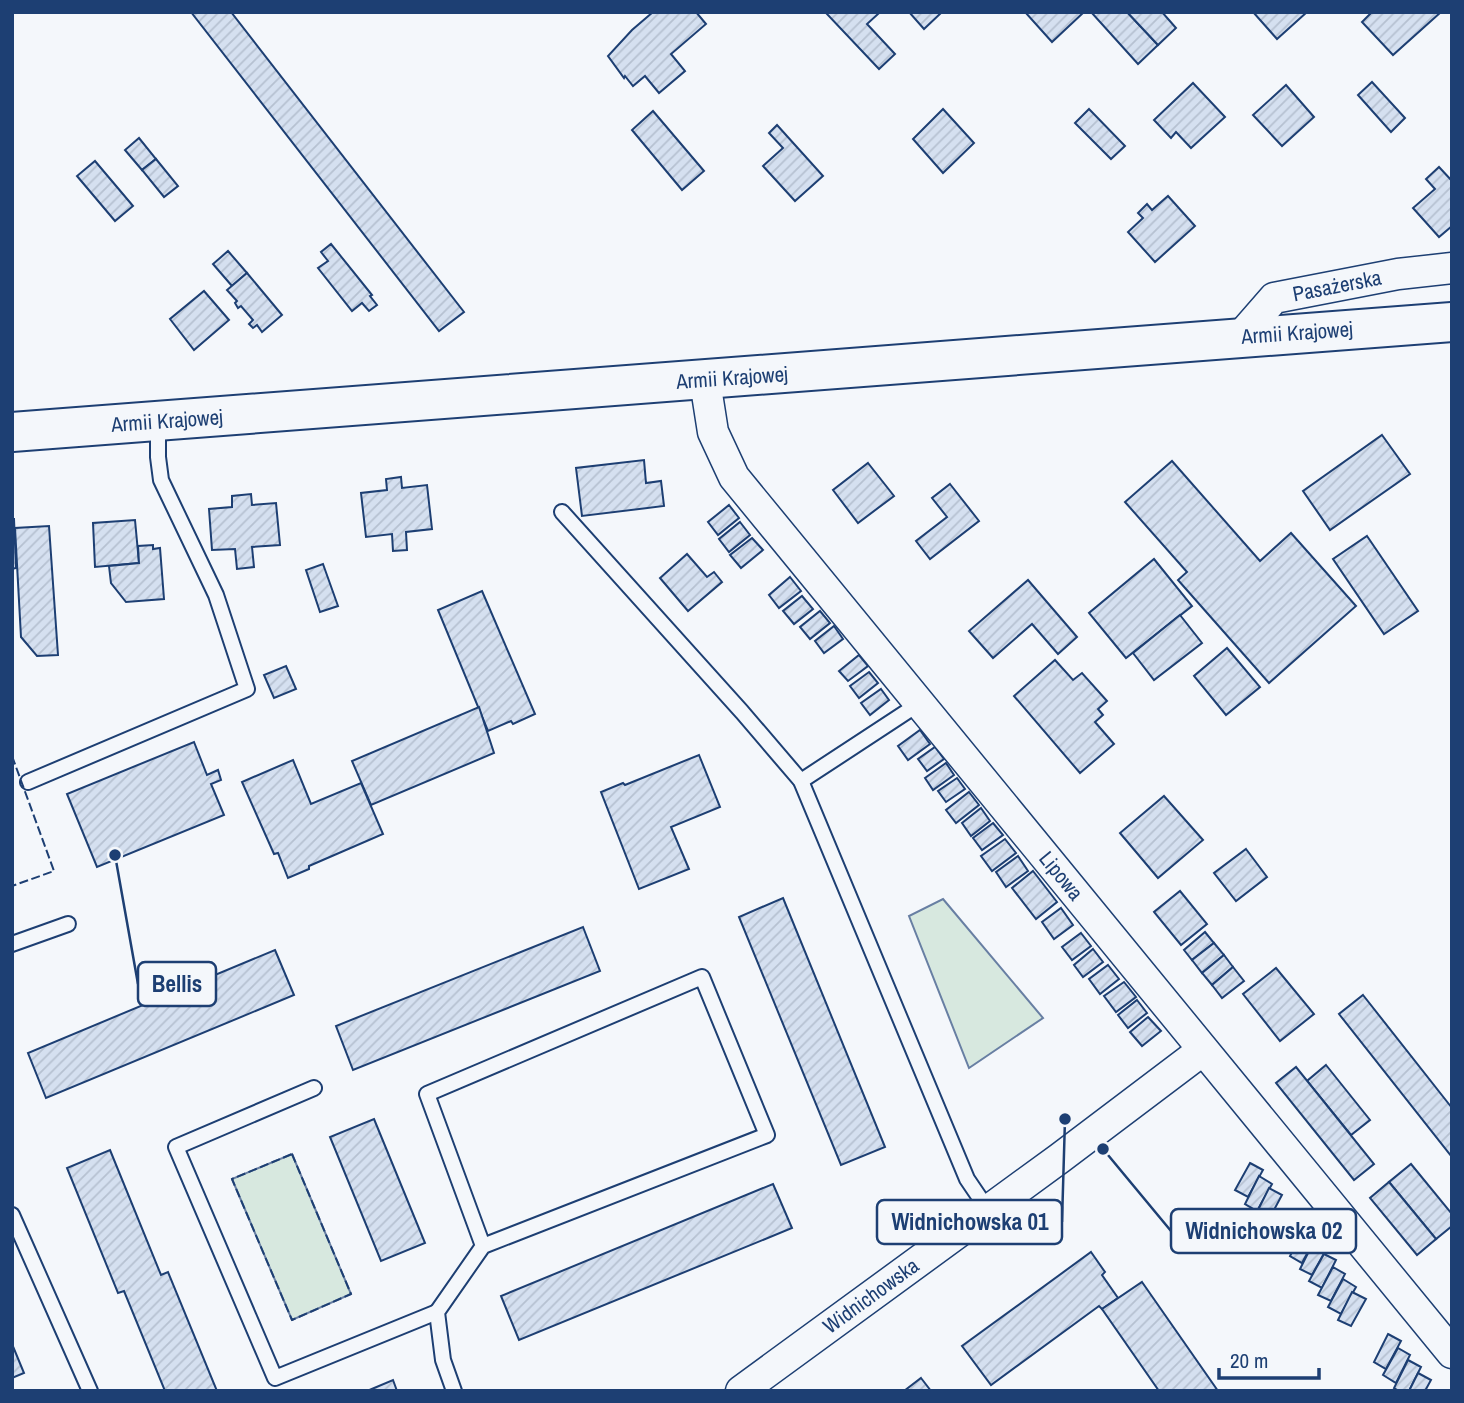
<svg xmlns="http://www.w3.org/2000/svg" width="1464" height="1403" font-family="'Archivo Narrow',sans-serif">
	<defs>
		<pattern id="building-hatch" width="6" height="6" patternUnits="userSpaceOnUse" patternTransform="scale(1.75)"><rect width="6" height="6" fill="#d5e0f0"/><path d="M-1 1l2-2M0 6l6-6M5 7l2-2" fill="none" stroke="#b6c1d1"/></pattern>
	</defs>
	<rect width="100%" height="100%" fill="#f4f7fb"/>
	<g fill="#d7e8df" stroke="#687fa3" stroke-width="2">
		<polygon points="943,899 1043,1018 969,1068 909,916"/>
		<polygon points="292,1154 351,1294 292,1320 232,1179"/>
	</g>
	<g fill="url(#building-hatch)" stroke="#1d3f73" stroke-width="2">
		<polygon points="191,12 231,12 464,312 439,331"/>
		<polygon points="653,12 696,12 706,24 671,54 685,71 659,93 645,76 633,86 625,76 624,78 608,56 632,30"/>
		<polygon points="876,12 878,14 867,24 895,54 879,69 826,13"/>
		<polygon points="909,12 942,12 924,29"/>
		<polygon points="1025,12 1084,12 1052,42"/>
		<polygon points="1091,12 1127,12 1158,45 1138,64"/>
		<polygon points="1127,12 1162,12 1176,28 1158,45"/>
		<polygon points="1253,12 1307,12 1277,39"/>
		<polygon points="1372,12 1441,12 1393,55 1362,22"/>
		<polygon points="1372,82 1405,118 1391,132 1358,95"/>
		<polygon points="1193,83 1225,117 1191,148 1176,132 1171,138 1154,120"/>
		<polygon points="1286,85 1314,117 1282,146 1253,115"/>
		<polygon points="943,109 974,143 943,173 913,139"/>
		<polygon points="1089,109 1125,146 1111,159 1075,123"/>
		<polygon points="653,111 704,171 682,190 632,130"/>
		<polygon points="777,125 823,176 795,201 763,166 783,148 769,133"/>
		<polygon points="139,138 156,159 142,170 125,150"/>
		<polygon points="156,159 178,186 164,197 142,170"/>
		<polygon points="95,161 133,206 115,221 77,176"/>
		<polygon points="1439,167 1452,181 1452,226 1439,237 1413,208 1435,189 1426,179"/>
		<polygon points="1168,196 1195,226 1155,262 1128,232 1143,218 1138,213 1147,204 1152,210"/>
		<polygon points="331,244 372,295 370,296 377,305 369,311 362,303 352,311 318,268 328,261 321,252"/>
		<polygon points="228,251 247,273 232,286 213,264"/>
		<polygon points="247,273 282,315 262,332 257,325 253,328 249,324 253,320 241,306 238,308 235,303 237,301 227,290"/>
		<polygon points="204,291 229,320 194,350 170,319"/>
		<polygon points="1382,435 1410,474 1330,530 1303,491"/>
		<polygon points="644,460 646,483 661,481 664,506 582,516 576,468"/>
		<polygon points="1172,461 1260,561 1291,533 1356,606 1269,683 1178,580 1187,572 1125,502"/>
		<polygon points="868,463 894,496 858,523 833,490"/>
		<polygon points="401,477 402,488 427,485 432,529 406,532 407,550 393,551 392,534 366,537 361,493 387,490 386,479"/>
		<polygon points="950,484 979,521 930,559 916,541 947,517 932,498"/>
		<polygon points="251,494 252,505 276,503 280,545 252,547 254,567 237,569 235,549 212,550 209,509 232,507 232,496"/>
		<polygon points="729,505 739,518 718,535 708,522"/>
		<polygon points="12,519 14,519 16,568 12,569"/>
		<polygon points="135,520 139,563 95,567 93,523"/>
		<polygon points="740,522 750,535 729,552 719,539"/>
		<polygon points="49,526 58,655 37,656 21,637 15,528"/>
		<polygon points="1367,536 1418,611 1384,634 1333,559"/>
		<polygon points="752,538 763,550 741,568 730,555"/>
		<polygon points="153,545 153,549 160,548 164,599 126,602 111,583 109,566 139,563 138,546"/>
		<polygon points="687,554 707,577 714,572 722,582 688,611 660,578"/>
		<polygon points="1154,559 1192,606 1126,658 1089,613"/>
		<polygon points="323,564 338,606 320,612 306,570"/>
		<polygon points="790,577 801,591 779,608 769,595"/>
		<polygon points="1028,580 1077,637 1058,654 1032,624 993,658 969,631"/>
		<polygon points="482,591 535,714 513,724 511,721 488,731 438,610"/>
		<polygon points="802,596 813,609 794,624 783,611"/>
		<polygon points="820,611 830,623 810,639 800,627"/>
		<polygon points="1180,615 1202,643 1154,680 1133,653"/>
		<polygon points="834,626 843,639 824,653 815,641"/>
		<polygon points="1227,648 1260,687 1226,715 1194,676"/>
		<polygon points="859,655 868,666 848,681 839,671"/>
		<polygon points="1055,660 1073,680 1082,673 1107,701 1098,709 1103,715 1095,722 1114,744 1080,773 1014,696"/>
		<polygon points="286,666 296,689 274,698 264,675"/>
		<polygon points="869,672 878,683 859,698 850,686"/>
		<polygon points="881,689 889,700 870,715 861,703"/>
		<polygon points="479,707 494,753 371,805 352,761"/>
		<polygon points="920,730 930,744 908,760 898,746"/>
		<polygon points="194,742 207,775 218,770 221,780 211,784 224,815 97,867 67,794"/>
		<polygon points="935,747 944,759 927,771 918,759"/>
		<polygon points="699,755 720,807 671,827 689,869 639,889 601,792 623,783 625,785"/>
		<polygon points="293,760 311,804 361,783 383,834 309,866 309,869 288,878 278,853 274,854 242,782"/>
		<polygon points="946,763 954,775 933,790 925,778"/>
		<polygon points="957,778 965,789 946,802 938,791"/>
		<polygon points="969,792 979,805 956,823 946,810"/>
		<polygon points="1164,796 1203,840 1158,878 1120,833"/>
		<polygon points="981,808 990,821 971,836 962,823"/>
		<polygon points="993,823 1003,835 982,850 973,838"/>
		<polygon points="1005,839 1016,853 992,871 981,856"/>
		<polygon points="1246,849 1267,877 1236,901 1214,873"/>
		<polygon points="1018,856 1028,871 1006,887 996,872"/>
		<polygon points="1033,871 1057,902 1036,919 1012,888"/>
		<polygon points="1180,891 1207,924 1181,945 1154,912"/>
		<polygon points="783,898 885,1147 841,1165 739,917"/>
		<polygon points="1061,908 1073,925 1054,939 1042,922"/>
		<polygon points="583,927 600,971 353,1070 336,1026"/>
		<polygon points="1205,932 1214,943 1192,960 1184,950"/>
		<polygon points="1081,933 1091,946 1072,960 1062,947"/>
		<polygon points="1214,943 1224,955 1202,973 1192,960"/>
		<polygon points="1093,949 1103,962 1083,977 1074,965"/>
		<polygon points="275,950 294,995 46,1098 28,1053"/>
		<polygon points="1224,955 1233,967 1212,985 1202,973"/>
		<polygon points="1108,965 1119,979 1100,994 1089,979"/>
		<polygon points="1233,967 1244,981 1222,998 1212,985"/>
		<polygon points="1276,968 1314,1014 1280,1041 1243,994"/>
		<polygon points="1124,982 1136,997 1116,1012 1104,996"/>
		<polygon points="1363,995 1452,1108 1452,1157 1339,1014"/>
		<polygon points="1137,1000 1147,1013 1128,1028 1118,1015"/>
		<polygon points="1148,1017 1161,1031 1142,1046 1130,1032"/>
		<polygon points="1326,1065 1370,1120 1351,1135 1307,1081"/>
		<polygon points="1296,1067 1374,1164 1354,1180 1276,1083"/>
		<polygon points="374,1119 425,1243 381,1261 330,1137"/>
		<polygon points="110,1150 161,1275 168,1272 217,1391 165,1391 124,1291 118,1293 67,1168"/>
		<polygon points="1250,1163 1263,1170 1248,1197 1235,1190"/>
		<polygon points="1411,1164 1452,1214 1452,1226 1436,1239 1389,1182"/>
		<polygon points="1259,1176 1272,1184 1257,1211 1245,1204"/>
		<polygon points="1389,1182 1436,1239 1417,1255 1370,1198"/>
		<polygon points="773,1184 792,1228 519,1340 501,1296"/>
		<polygon points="1269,1188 1282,1195 1267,1223 1255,1216"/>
		<polygon points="1304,1229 1317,1235 1302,1263 1290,1256"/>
		<polygon points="1314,1241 1327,1248 1312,1275 1300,1269"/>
		<polygon points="1091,1252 1105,1272 1102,1275 1118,1298 1102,1309 1099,1306 991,1385 962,1346"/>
		<polygon points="1324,1254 1336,1260 1322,1288 1309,1281"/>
		<polygon points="1333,1267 1345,1274 1331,1301 1318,1295"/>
		<polygon points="1343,1279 1356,1287 1341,1314 1328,1307"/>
		<polygon points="1142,1282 1218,1391 1159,1391 1102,1309"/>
		<polygon points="1352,1292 1366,1299 1351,1326 1338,1320"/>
		<polygon points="1388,1334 1401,1341 1386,1369 1374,1362"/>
		<polygon points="12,1344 24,1373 12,1378"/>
		<polygon points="1398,1348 1410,1355 1396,1383 1383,1375"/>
		<polygon points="1408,1360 1421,1367 1409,1391 1399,1391 1394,1388"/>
		<polygon points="1418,1373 1431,1380 1425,1391 1409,1391"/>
		<polygon points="921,1378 931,1391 904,1391"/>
		<polygon points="393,1380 397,1391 367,1391"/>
	</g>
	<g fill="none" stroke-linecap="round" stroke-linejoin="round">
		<defs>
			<g id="lane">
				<polyline points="562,512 742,712 801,781 967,1179 988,1210"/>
				<polyline points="801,781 920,703"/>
				<polyline points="28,782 247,689 216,595 161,480 158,457 158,423"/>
				<polyline points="12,944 68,924"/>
				<polyline points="314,1088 176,1147 275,1378 437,1312"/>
				<polyline points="12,1215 90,1391"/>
				<polyline points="454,1391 443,1360 437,1312 483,1246 767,1135 702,977 427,1094 483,1246"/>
			</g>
			<g id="street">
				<polyline points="1240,337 1274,298 1398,274 1452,268"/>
				<polyline points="705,381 713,432 734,477 1452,1353"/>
				<polyline points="741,1391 1060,1158 1203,1050"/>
			</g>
			<polyline id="secondary" points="12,432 1452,322"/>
		</defs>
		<use href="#lane" stroke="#1d3f73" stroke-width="18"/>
		<use href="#street" stroke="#1d3f73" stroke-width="33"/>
		<use href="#secondary" stroke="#1d3f73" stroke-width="42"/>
		<use href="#lane" stroke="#f4f7fb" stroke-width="14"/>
		<use href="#street" stroke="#f4f7fb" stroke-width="30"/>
		<use href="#secondary" stroke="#f4f7fb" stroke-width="38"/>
		<g stroke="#1d3f73" stroke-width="2" stroke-dasharray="9 3.5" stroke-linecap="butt">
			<polyline points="12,756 54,871 12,886"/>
			<polygon points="292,1154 351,1294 292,1320 232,1179"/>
		</g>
	</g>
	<g text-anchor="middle" stroke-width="5" stroke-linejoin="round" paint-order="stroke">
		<g font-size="21" fill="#1d3f73" stroke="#f4f7fb">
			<text transform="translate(1337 286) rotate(-11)" y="7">Pasażerska</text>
			<text transform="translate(1297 333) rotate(-4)" y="7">Armii Krajowej</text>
			<text transform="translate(732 378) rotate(-4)" y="7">Armii Krajowej</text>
			<text transform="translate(167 421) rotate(-4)" y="7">Armii Krajowej</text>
			<text transform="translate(1061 876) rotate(51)" y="7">Lipowa</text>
			<text transform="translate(871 1296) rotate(-36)" y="7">Widnichowska</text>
		</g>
	</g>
	<path fill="none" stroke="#1d3f73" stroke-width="2.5" d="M115 855L138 984M1065 1119L1062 1222M1103 1149L1171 1231"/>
	<g fill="#1d3f73" stroke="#f4f7fb" stroke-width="2.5">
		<circle cx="115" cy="855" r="7"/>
		<circle cx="1065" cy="1119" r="7"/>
		<circle cx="1103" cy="1149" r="7"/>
	</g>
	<g fill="#f4f7fb" stroke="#1d3f73" stroke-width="2.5">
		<rect x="138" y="962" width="78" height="44" rx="7"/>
		<rect x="877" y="1200" width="185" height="44" rx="7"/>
		<rect x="1171" y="1209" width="185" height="44" rx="7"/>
	</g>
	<g font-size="23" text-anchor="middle" font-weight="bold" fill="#1d3f73">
		<text x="177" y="992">Bellis</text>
		<text x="970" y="1230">Widnichowska 01</text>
		<text x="1264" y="1239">Widnichowska 02</text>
	</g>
	<rect width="1464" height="1403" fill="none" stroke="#1d3f73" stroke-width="28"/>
	<path d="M1219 1368v10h100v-10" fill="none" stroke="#1d3f73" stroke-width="3.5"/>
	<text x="1230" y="1368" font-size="21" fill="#1d3f73" stroke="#f4f7fb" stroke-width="5" paint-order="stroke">20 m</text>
</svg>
